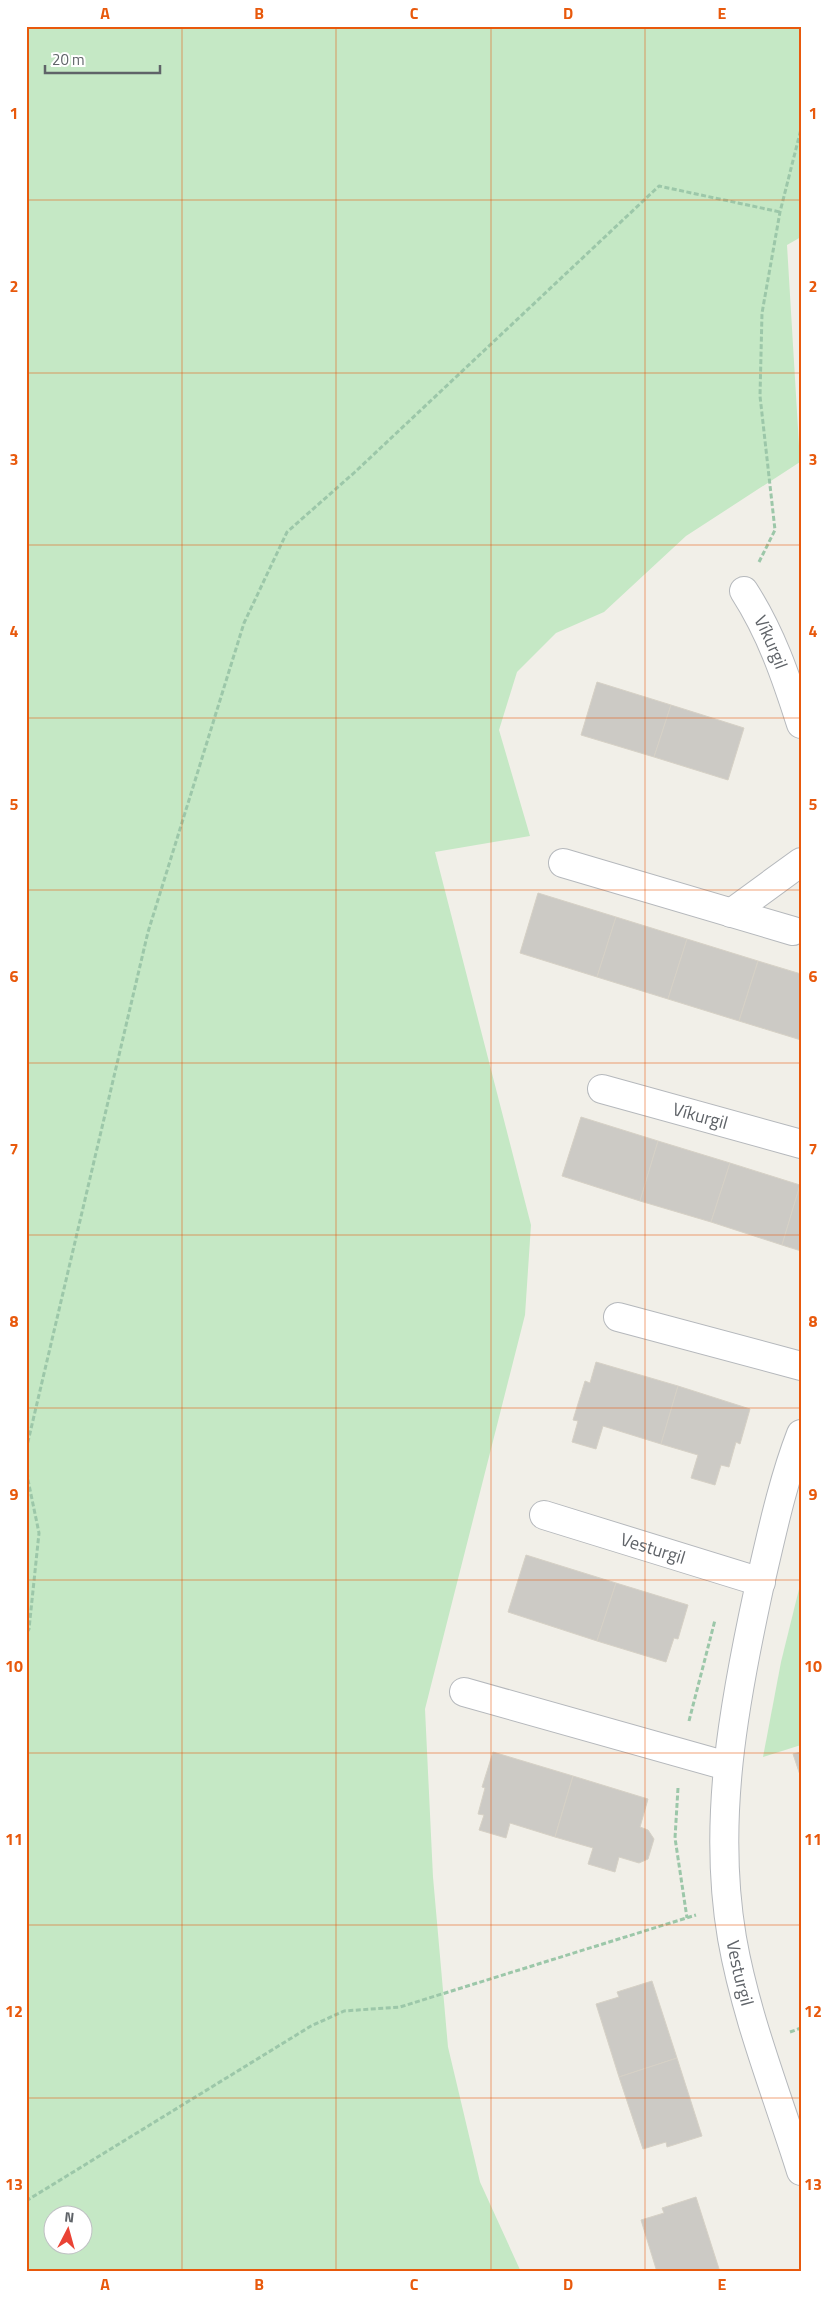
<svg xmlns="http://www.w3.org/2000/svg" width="827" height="2298" font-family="'Titillium Web',sans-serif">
	<rect width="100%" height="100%" fill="#f1efe8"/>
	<g fill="#c5e8c5" fill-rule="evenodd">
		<path d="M26,26H801V237L787,245L800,462L686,536L604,612L556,633L517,672L499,730L530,836L435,852L531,1225L525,1315L425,1709L433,1877L448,2047L480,2182L521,2272H26ZM52,2216H82V2246H52Z"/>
		<polygon points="801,1581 801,1745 763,1757 781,1662"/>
	</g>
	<g fill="#cccac5" stroke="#d6d1c6">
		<polygon points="597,682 671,705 654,757 581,735"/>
		<polygon points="671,705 744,728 728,780 654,757"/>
		<polygon points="538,893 616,917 597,977 520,953"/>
		<polygon points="616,917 687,939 668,999 597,977"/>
		<polygon points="687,939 758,961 739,1021 668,999"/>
		<polygon points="758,961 801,974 801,1040 739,1021"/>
		<polygon points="581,1117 658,1141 640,1201 562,1176"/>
		<polygon points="658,1141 730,1163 711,1222 640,1201"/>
		<polygon points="730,1163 800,1185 782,1245 711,1222"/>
		<polygon points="800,1185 801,1185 801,1251 782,1245"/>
		<polygon points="596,1362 678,1386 661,1444 603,1426 596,1449 572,1442 578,1421 573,1420 585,1381 590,1383"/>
		<polygon points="678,1386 750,1409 740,1444 736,1442 729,1467 721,1465 715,1485 691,1478 698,1455 661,1444"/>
		<polygon points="526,1555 616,1583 597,1641 508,1612"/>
		<polygon points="616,1583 688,1605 678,1639 674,1638 666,1662 597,1641"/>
		<polygon points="493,1752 573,1776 555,1837 510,1823 506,1838 479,1830 484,1815 478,1814 485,1788 482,1787"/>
		<polygon points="801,1752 801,1778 793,1754"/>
		<polygon points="573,1776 648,1799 640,1827 648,1830 654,1839 648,1859 639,1863 619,1857 615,1872 588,1864 593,1848 555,1837"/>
		<polygon points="652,1981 677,2058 619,2077 596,2004 619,1997 617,1992"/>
		<polygon points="677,2058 702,2136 667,2147 666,2142 643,2149 619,2077"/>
		<polygon points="696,2197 720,2272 657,2272 641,2220 664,2213 662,2208"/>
	</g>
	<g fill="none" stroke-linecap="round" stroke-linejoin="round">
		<defs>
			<g id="minor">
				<path id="s1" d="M744,591C771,633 786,677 801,724"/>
				<polyline points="563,863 793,931"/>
				<polyline points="731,913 801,862"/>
				<path id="s2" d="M602,1089L801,1144"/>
				<polyline points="618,1317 801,1366"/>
				<path id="s3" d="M801,1434C782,1483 771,1537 759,1588C734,1703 712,1821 732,1938C746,2018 777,2094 801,2171"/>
				<path id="s4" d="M544,1515L761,1582"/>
				<polyline points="464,1692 727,1766"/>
			</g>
		</defs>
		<use href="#minor" stroke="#b5b8bc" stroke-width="30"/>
		<g stroke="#9cc7a9" stroke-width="3" stroke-dasharray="5 2.5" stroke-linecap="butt">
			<polyline points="759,562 775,530 760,396 762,313 780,212 801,129"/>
			<polyline points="26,1450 148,932 244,623 287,532 355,472 659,186 780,212"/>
			<polyline points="26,1457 28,1480 39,1533 29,1629 26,1634"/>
			<polyline points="689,1721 715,1620"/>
			<polyline points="678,1788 675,1838 687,1918"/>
			<polyline points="790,2032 801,2028"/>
			<polyline points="26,2201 311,2026 344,2011 400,2007 696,1915"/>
		</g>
		<use href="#minor" stroke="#fff" stroke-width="28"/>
	</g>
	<path fill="none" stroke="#e8590c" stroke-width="1" stroke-opacity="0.55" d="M182,26V2272M336,26V2272M491,26V2272M645,26V2272M26,200H801M26,373H801M26,545H801M26,718H801M26,890H801M26,1063H801M26,1235H801M26,1408H801M26,1580H801M26,1753H801M26,1925H801M26,2098H801"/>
	<g text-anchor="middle" stroke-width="5" stroke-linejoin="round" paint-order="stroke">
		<g font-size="18" fill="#5f6368" stroke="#fff">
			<text dy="6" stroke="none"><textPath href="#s1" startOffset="58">Víkurgil</textPath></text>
			<text dy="6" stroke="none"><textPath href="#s2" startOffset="102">Víkurgil</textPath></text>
			<text dy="6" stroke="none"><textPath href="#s4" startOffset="114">Vesturgil</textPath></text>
			<text dy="6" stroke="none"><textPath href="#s3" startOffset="549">Vesturgil</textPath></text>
		</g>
	</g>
	<rect width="827" height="2298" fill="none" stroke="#ffffff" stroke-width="55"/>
	<g transform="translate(68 2230) rotate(6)"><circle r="24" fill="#ffffff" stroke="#bfc1c3"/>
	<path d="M0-4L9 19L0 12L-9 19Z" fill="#ea4335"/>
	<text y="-8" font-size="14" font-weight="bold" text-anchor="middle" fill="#5f6368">N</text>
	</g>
	<path d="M45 65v8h115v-8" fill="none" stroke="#5f6368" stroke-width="2.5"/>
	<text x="52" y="65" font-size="15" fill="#5f6368" stroke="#ffffff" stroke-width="4" paint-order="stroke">20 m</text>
	<rect x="28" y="28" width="772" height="2242" fill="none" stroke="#e8590c" stroke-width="2"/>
	<g font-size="16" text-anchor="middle" font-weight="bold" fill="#e8590c">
		<text x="105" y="19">A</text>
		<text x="259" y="19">B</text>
		<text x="414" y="19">C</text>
		<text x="568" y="19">D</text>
		<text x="722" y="19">E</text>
		<text x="14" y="119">1</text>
		<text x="813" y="119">1</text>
		<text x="14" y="292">2</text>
		<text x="813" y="292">2</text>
		<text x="14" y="465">3</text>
		<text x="813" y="465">3</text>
		<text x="14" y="637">4</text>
		<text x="813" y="637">4</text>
		<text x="14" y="810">5</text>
		<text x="813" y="810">5</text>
		<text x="14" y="982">6</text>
		<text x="813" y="982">6</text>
		<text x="14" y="1155">7</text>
		<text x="813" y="1155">7</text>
		<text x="14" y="1327">8</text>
		<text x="813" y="1327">8</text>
		<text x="14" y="1500">9</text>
		<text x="813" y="1500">9</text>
		<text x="14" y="1672">10</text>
		<text x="813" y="1672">10</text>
		<text x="14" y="1845">11</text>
		<text x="813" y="1845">11</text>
		<text x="14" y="2017">12</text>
		<text x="813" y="2017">12</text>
		<text x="14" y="2190">13</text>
		<text x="813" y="2190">13</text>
		<text x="105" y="2290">A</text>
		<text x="259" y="2290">B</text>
		<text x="414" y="2290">C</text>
		<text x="568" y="2290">D</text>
		<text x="722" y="2290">E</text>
	</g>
</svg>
